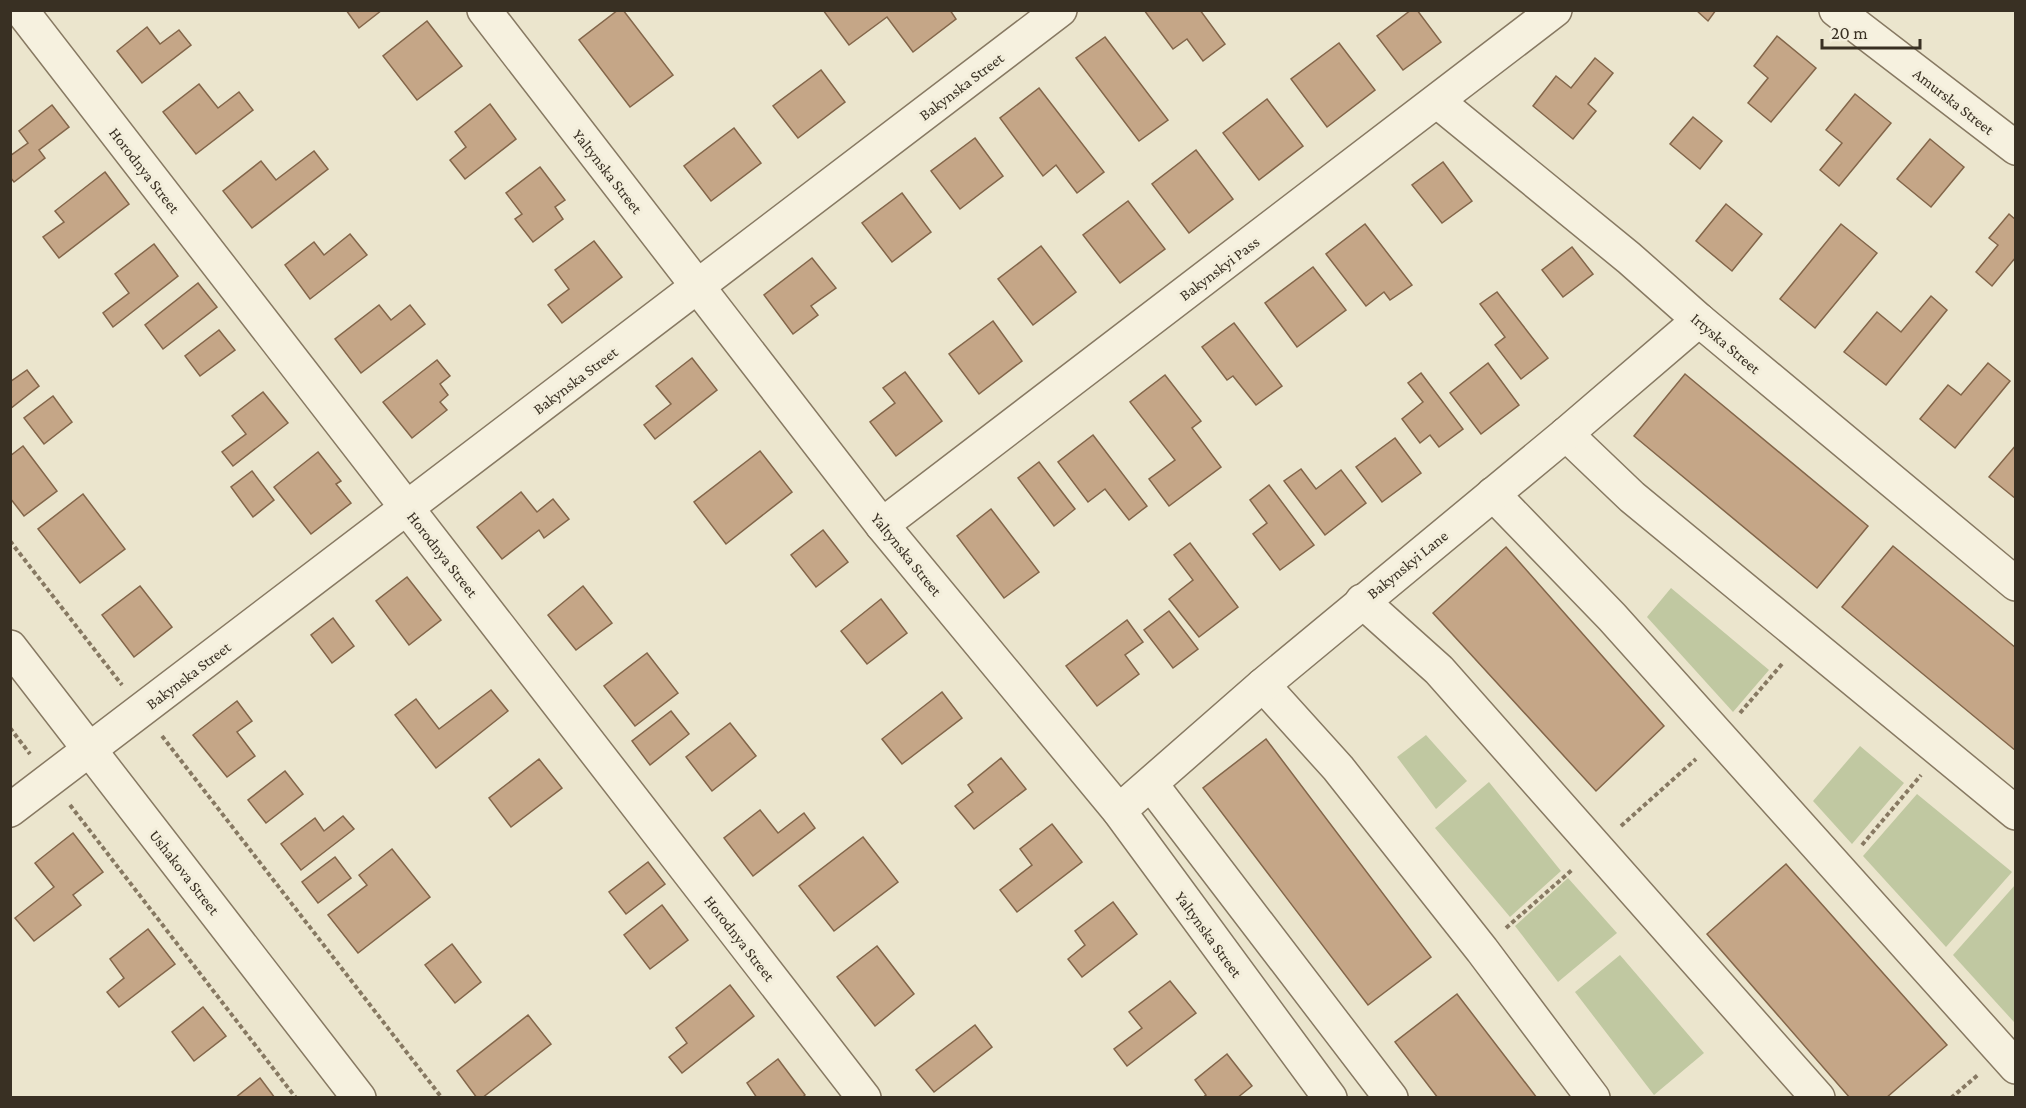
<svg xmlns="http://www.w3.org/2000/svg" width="2026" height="1108" font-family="'Crimson Pro',serif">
	<rect width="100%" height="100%" fill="#ebe5cd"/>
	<g fill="#c0c8a1">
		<polygon points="1671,588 1769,670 1733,712 1647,617"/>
		<polygon points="1426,735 1467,781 1436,809 1397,757"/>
		<polygon points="1860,746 1904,783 1852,844 1813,801"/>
		<polygon points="1489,782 1561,871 1510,917 1435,828"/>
		<polygon points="1917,794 2012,872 1946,947 1863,856"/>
		<polygon points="1568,878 1617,933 1558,982 1515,926"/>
		<polygon points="2015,885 2016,1020 2014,1022 1953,955"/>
		<polygon points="1620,955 1704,1053 1654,1095 1575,992"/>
	</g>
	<g fill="#c5a687" stroke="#83664a" stroke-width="1.5">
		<polygon points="346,10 382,10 359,28"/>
		<polygon points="618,10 623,10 673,75 630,107 579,40"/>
		<polygon points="823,10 950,10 956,19 913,52 887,17 849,45"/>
		<polygon points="1144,10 1200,10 1225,44 1203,61 1187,39 1173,49"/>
		<polygon points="1411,10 1417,10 1441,42 1403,70 1377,36"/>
		<polygon points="1696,10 1716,10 1708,21"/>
		<polygon points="427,21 462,66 417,100 383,56"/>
		<polygon points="147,27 160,44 179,30 191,45 142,83 117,51"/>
		<polygon points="1777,36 1816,68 1771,122 1748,103 1768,78 1754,66"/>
		<polygon points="1105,37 1168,120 1139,141 1076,58"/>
		<polygon points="1339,43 1375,90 1327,127 1291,79"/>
		<polygon points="1595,58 1613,73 1588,104 1596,111 1573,139 1533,106 1556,76 1571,88"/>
		<polygon points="821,70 845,102 798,138 773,106"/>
		<polygon points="199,84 218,108 239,92 253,110 196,154 163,112"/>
		<polygon points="1039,88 1104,172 1077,193 1056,165 1043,176 1000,118"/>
		<polygon points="1855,94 1891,123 1839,186 1820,170 1842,143 1826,130"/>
		<polygon points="1267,99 1303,146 1259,180 1223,133"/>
		<polygon points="490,104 516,139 465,179 450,160 466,147 455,132"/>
		<polygon points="52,105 69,127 39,150 45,158 14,182 10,177 10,156 28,143 19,131"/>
		<polygon points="1693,117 1722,141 1700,169 1670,144"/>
		<polygon points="734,128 761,163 711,201 684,166"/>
		<polygon points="975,138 1003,176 960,209 931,171"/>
		<polygon points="1930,139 1964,167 1931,207 1897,179"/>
		<polygon points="1196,150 1233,199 1189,233 1152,184"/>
		<polygon points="314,151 328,169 252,228 223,191 261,161 276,180"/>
		<polygon points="1443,162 1472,201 1442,223 1412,185"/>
		<polygon points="540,167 565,200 555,207 563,219 533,242 515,219 522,214 506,193"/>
		<polygon points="105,172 129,204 59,258 43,237 64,222 55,211"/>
		<polygon points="902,193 931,232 892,262 862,223"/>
		<polygon points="1128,201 1165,249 1120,283 1083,235"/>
		<polygon points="1726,204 1762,234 1732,271 1696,241"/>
		<polygon points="2009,214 2016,220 2016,257 1992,286 1976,272 1998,245 1989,238"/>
		<polygon points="1365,224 1412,285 1390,300 1384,292 1366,306 1326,254"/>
		<polygon points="1841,224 1877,253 1815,328 1780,299"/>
		<polygon points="350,234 367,255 310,299 285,265 314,242 324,255"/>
		<polygon points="594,241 622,277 562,323 548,305 569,289 555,270"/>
		<polygon points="154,244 178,276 113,327 103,313 129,293 115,274"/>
		<polygon points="1041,246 1076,292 1033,325 998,279"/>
		<polygon points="1572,247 1593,274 1563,297 1542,270"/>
		<polygon points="812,258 836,288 811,306 818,315 793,334 764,295"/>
		<polygon points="1313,267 1346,310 1297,347 1265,303"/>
		<polygon points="198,283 217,307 163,349 145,325"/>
		<polygon points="1497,292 1548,358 1521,379 1495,345 1505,337 1480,304"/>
		<polygon points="1931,296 1947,310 1886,385 1844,352 1877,312 1901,332"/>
		<polygon points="379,305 391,320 410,305 425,324 361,373 335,339"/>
		<polygon points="993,321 1022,361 979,394 949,354"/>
		<polygon points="1234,323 1282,386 1256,405 1233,376 1227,380 1202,347"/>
		<polygon points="219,330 235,350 200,376 185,356"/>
		<polygon points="692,358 717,390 655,439 644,425 671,404 656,386"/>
		<polygon points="437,360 450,376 440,384 448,395 440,402 447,410 412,438 383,402"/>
		<polygon points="1488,363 1519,405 1481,434 1450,393"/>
		<polygon points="1988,363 2010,381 1955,448 1920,419 1948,385 1961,395"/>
		<polygon points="27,370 39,386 10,409 10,382"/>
		<polygon points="905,372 942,421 896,456 870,422 895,403 883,388"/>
		<polygon points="1421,373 1463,429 1439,447 1430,435 1420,443 1402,419 1423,402 1408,383"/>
		<polygon points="1685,374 1868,526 1817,588 1634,436"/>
		<polygon points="1165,375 1201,421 1192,428 1221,467 1169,506 1149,479 1175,460 1130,402"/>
		<polygon points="263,392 288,423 233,466 222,452 246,434 232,416"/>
		<polygon points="53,396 72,422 44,444 24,418"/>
		<polygon points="1093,435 1147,506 1129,520 1105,489 1088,502 1058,462"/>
		<polygon points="1395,438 1421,473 1382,502 1356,467"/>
		<polygon points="2016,445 2016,499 1989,477"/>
		<polygon points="23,446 57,491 24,516 10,498 10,456"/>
		<polygon points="760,451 792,492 726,544 694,502"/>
		<polygon points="318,452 341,481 336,484 351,503 311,534 274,487"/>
		<polygon points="1039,462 1075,509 1054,526 1018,478"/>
		<polygon points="1301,469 1316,489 1341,470 1366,503 1325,535 1284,481"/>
		<polygon points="252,471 274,500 253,517 231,487"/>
		<polygon points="1269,485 1314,545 1280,570 1253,534 1267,523 1250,500"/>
		<polygon points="521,492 537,512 553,499 569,519 544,538 539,530 502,559 477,527"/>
		<polygon points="83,494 125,549 80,583 38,529"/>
		<polygon points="991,509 1039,572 1004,598 957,536"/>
		<polygon points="823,530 848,562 816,587 791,555"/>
		<polygon points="1190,543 1238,607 1199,637 1169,599 1193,580 1174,555"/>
		<polygon points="1893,546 2016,648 2016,751 1842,607"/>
		<polygon points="1506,547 1664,726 1596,791 1433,613"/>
		<polygon points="407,577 441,620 409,645 376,601"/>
		<polygon points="140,586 172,627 134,657 102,615"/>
		<polygon points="583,586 612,623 576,650 548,615"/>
		<polygon points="881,599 907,633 867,664 841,631"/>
		<polygon points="1169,611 1198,649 1173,668 1144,630"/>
		<polygon points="333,618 354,646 332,663 311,635"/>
		<polygon points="1127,620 1143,642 1125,655 1139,674 1097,706 1066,666"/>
		<polygon points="647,653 678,693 635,726 604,686"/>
		<polygon points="491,690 508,711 436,768 395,715 416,699 439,729"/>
		<polygon points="942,692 962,718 902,764 882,739"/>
		<polygon points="237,701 252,721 237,732 255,756 227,777 193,735"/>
		<polygon points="671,711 689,734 650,765 632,741"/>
		<polygon points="730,723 756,756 712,791 686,757"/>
		<polygon points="1266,739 1431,957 1368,1005 1203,788"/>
		<polygon points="1001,758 1026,789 974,829 955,806 973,792 968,785"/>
		<polygon points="539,759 562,788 511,827 489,798"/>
		<polygon points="285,771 303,794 266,823 248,800"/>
		<polygon points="760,810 778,833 804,813 815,828 753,876 724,838"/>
		<polygon points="343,816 354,829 301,870 281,844 315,818 324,831"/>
		<polygon points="1052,824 1082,862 1017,912 1000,890 1032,865 1020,849"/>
		<polygon points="73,833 103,872 73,895 81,905 34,941 15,918 54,887 35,863"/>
		<polygon points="863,837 898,882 834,931 799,886"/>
		<polygon points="392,849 430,897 358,953 328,915 367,885 359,875"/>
		<polygon points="335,857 351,878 318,903 302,882"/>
		<polygon points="648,862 665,884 626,914 609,892"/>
		<polygon points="1786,864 1947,1045 1886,1098 1850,1098 1707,934"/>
		<polygon points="1113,902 1137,934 1082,977 1068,959 1085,945 1075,931"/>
		<polygon points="662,905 688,940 650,969 624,935"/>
		<polygon points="148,929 175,964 119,1007 107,992 124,978 110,959"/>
		<polygon points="452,944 481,982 455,1003 425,965"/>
		<polygon points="877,946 914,994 875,1026 837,977"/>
		<polygon points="1170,981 1196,1013 1127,1066 1114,1049 1142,1028 1129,1012"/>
		<polygon points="730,985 754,1016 682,1073 669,1057 687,1043 676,1028"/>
		<polygon points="1457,994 1537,1098 1438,1098 1395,1042"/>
		<polygon points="203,1007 226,1036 194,1061 172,1032"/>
		<polygon points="528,1015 551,1044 482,1098 477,1098 457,1071"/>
		<polygon points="975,1025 992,1047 934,1092 916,1070"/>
		<polygon points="1227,1054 1252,1086 1237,1098 1202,1098 1206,1095 1195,1080"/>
		<polygon points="778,1059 805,1095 802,1098 757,1098 747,1083"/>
		<polygon points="260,1078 275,1098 235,1098"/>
	</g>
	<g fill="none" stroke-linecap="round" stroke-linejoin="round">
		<defs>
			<g id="minor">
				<polyline points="21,10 864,1098"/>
				<polyline points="484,10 882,525 1119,811 1330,1098"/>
				<polyline points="1836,10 2016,148"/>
				<polyline points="1437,101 1629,258 1699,320 2016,584"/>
				<polyline points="1566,434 1632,497 2016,813"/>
				<polyline points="1493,494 1612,617 2016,1067"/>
				<polyline points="882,525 1555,10"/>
				<polyline points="1362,601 1439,670 1818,1098"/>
				<polyline points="10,647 359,1098"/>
				<polyline points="1263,685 1338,768 1482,950 1593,1098"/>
				<polyline points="1151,784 1391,1098"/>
				<polyline points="10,810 1060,10"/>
				<polyline points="1119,811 1263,685 1566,434 1699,320"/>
			</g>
		</defs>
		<use href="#minor" stroke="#877962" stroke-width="36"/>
		<g stroke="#877962" stroke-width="4" stroke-dasharray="4.5 3" stroke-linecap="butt">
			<polyline points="10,541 122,685"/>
			<polyline points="1740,713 1782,664"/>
			<polyline points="10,728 30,754"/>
			<polyline points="162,736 442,1098"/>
			<polyline points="70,805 296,1098"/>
			<polyline points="1621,826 1696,759"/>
			<polyline points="1862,845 1921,775"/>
			<polyline points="1506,928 1573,869"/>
			<polyline points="1951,1098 1979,1074"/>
		</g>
		<use href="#minor" stroke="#f6f1df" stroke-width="33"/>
	</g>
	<g text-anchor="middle" stroke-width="6" stroke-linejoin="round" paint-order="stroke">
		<g font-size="16" fill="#393023" stroke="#f3eedb">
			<text transform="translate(961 86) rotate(-37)" y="6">Bakynska Street</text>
			<text transform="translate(1954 101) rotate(38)" y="6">Amurska Street</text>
			<text transform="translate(145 170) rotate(52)" y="6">Horodnya Street</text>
			<text transform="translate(608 171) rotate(52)" y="6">Yaltynska Street</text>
			<text transform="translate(1219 268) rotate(-37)" y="6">Bakynskyi Pass</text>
			<text transform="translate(1726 343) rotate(40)" y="6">Irtyska Street</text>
			<text transform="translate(575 380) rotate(-37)" y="6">Bakynska Street</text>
			<text transform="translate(443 554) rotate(52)" y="6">Horodnya Street</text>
			<text transform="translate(907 554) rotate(51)" y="6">Yaltynska Street</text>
			<text transform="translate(1407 564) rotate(-39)" y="6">Bakynskyi Lane</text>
			<text transform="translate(188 675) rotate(-37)" y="6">Bakynska Street</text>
			<text transform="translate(185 872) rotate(52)" y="6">Ushakova Street</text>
			<text transform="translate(1209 934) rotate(54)" y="6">Yaltynska Street</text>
			<text transform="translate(740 938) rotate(52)" y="6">Horodnya Street</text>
		</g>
	</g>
	<rect width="2026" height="1108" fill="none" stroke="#393023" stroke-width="24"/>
	<path d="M1822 39v9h98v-9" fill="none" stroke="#393023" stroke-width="3"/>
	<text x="1831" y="39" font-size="18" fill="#393023" stroke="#f3eedb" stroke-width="4.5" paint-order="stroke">20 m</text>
</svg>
